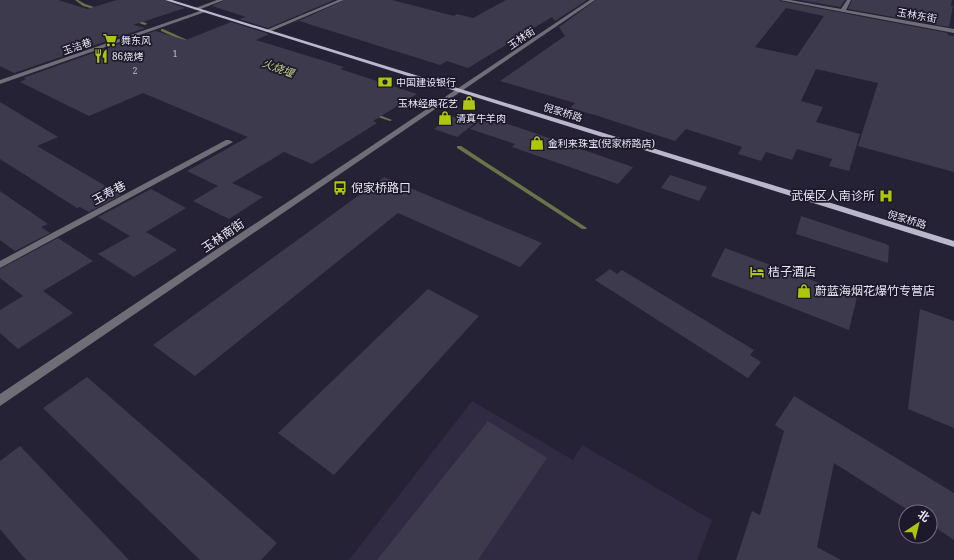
<svg xmlns="http://www.w3.org/2000/svg" width="954" height="560" font-family="'Noto Serif','Noto Sans SC',serif">
	<rect width="100%" height="100%" fill="#262235"/>
	<polygon fill="#302a42" points="472,401 573,460 582,445 712,520 697,560 349,560"/>
	<g fill="none" stroke-linecap="round" stroke-linejoin="round">
		<g fill="#697249" fill-rule="evenodd">
			<polygon points="75,0 78,0 85,4 103,10 101,11 83,6"/>
			<polygon points="134,19 146,23 147,24 145,25 133,21 132,20"/>
			<polygon points="161,29 163,29 196,44 193,45 161,31"/>
			<polygon points="372,113 374,113 392,120 390,121 372,115"/>
			<polygon points="457,146 461,146 587,228 586,229 582,229 457,148"/>
		</g>
	</g>
	<g fill="#3e3a4e" fill-rule="evenodd">
		<polygon points="0,0 58,0 87,9 117,0 164,0 185,8 133,25 145,28 14,73 0,66"/>
		<polygon points="225,0 334,0 268,28 239,19 246,17 212,6"/>
		<polygon points="345,0 392,0 454,16 457,14 473,18 506,0 587,0 555,21 552,17 468,68 447,61 440,65 299,21 276,31"/>
		<path d="M596,0H779L780,1L948,33V35L954,36V172L858,146L878,83L816,69L801,101L823,107L816,122L860,134L849,171L829,166L832,159L797,149L792,160L766,152L761,161L738,154L742,147L686,129L675,141L598,116L570,108L575,103L500,81L565,36L559,27ZM786,8L824,16L797,56L755,47Z"/>
		<polygon points="799,0 845,0 840,7"/>
		<polygon points="852,0 952,0 951,6 953,6 949,27 848,9"/>
		<polygon points="231,22 269,34 256,40 344,67 340,69 417,94 373,121 377,123 312,164 284,152 232,183 263,197 229,219 193,201 218,186 187,171 248,137 143,93 89,116 20,82 26,79 23,78 155,31 186,40"/>
		<polygon points="0,102 58,137 37,146 121,195 89,212 80,207 77,208 0,159"/>
		<polygon points="451,116 474,124 457,137 434,129"/>
		<polygon points="485,117 520,128 633,167 618,184 512,147 515,144 470,129"/>
		<polygon points="670,175 707,187 699,201 661,188"/>
		<polygon points="384,177 542,243 520,267 398,213 195,376 153,345"/>
		<polygon points="151,189 186,208 146,232 177,250 134,277 98,254 130,236 98,217"/>
		<polygon points="0,191 48,224 41,227 50,233 15,251 0,240"/>
		<polygon points="801,216 886,244 889,246 888,263 796,234"/>
		<polygon points="58,238 93,261 43,291 73,313 18,349 0,333 0,310 23,296 0,278 0,269"/>
		<polygon points="725,248 857,297 849,330 711,276"/>
		<polygon points="610,269 617,274 622,270 754,350 750,355 761,362 748,378 595,280"/>
		<polygon points="428,289 479,316 334,475 278,433"/>
		<polygon points="920,309 954,321 954,428 908,409"/>
		<polygon points="87,377 277,543 261,560 200,560 43,408"/>
		<polygon points="794,396 954,493 954,540 930,524 930,512 911,512 834,463 817,547 841,560 736,560 752,511 760,515 784,431 775,425"/>
		<polygon points="488,421 547,458 478,560 377,560"/>
		<polygon points="20,446 129,560 26,560 0,529 0,461"/>
	</g>
	<g fill="none" stroke-linecap="round" stroke-linejoin="round">
		<g fill="#6f6e77" fill-rule="evenodd">
			<polygon points="217,0 224,0 198,10 193,9"/>
			<polygon points="338,0 344,0 269,32 264,31"/>
			<polygon points="590,0 595,0 0,406 0,394"/>
			<polygon points="780,0 790,0 841,9 847,0 851,0 846,10 954,29 954,33"/>
			<polygon points="203,10 208,11 0,84 0,80"/>
			<polygon points="226,140 229,140 233,142 0,268 0,261"/>
		</g>
		<polygon fill="#bab6cb" fill-rule="evenodd" points="165,0 172,0 954,241 954,247"/>
	</g>
	<defs>
		<symbol id="supermarket-bare" viewBox="-9 -9 18 18"><path d="M-6-5.5h2.5l.6 2H6L4.5 2H-2.5L-4.4-4H-6ZM-1.5 3.2a1.3 1.3 0 1 0 .1 0ZM3 3.2a1.3 1.3 0 1 0 .1 0Z" fill="#aec60c" stroke="#1d192b" stroke-width="2.5" paint-order="stroke"/></symbol>
		<symbol id="restaurant-bare" viewBox="-9 -9 18 18"><path d="M-5-6h1v4h1v-4h1v4h1v-4h1v5L-1.5 .5V6h-2V.5L-5-1ZM5-6V6H3V1.5H1.5Q1.5-4 5-6Z" fill="#aec60c" stroke="#1d192b" stroke-width="2.5" paint-order="stroke"/></symbol>
		<symbol id="bank-bare" viewBox="-9 -9 18 18"><path d="M-6-4H6V4H-6ZM0-2.3a2.3 2.3 0 1 0 0 4.6a2.3 2.3 0 1 0 0-4.6Z" fill="#aec60c" stroke="#1d192b" stroke-width="2.5" paint-order="stroke"/></symbol>
		<symbol id="shop-bare" viewBox="-9 -9 18 18"><path d="M-5-2.5h2.3a2.7 3.5 0 0 1 5.4 0H5L5.5 6h-11ZM-1.5-2.5h3a1.5 2.3 0 0 0-3 0Z" fill="#aec60c" stroke="#1d192b" stroke-width="2.5" paint-order="stroke"/></symbol>
		<symbol id="bus-bare" viewBox="-9 -9 18 18"><path d="M-5-6H5V4H4V6H2V4H-2V6H-4V4H-5ZM-3.5-4V0h7V-4ZM-3.5 1.2v1.5H-2V1.2ZM2 1.2v1.5H3.5V1.2Z" fill="#aec60c" stroke="#1d192b" stroke-width="2.5" paint-order="stroke"/></symbol>
		<symbol id="hospital-bare" viewBox="-9 -9 18 18"><path d="M-5-5h3v3.5h4V-5h3V5h-3V1.5h-4V5h-3Z" fill="#aec60c" stroke="#1d192b" stroke-width="2.5" paint-order="stroke"/></symbol>
		<symbol id="hotel-bare" viewBox="-9 -9 18 18"><path d="M-6-4.5h1.5V1H6V5H4.5V3h-9V5H-6ZM-4 0a1.8 1.8 0 1 1 3.6 0ZM.5 0V-2.5h3Q6-2.5 6 0Z" fill="#aec60c" stroke="#1d192b" stroke-width="2.5" paint-order="stroke"/></symbol>
	</defs>
	<g fill-rule="evenodd">
		<use href="#supermarket-bare" x="100" y="30" width="20" height="20"/>
		<use href="#restaurant-bare" x="91" y="46" width="20" height="20"/>
		<use href="#bank-bare" x="375" y="72" width="20" height="20"/>
		<use href="#shop-bare" x="459" y="93" width="20" height="20"/>
		<use href="#shop-bare" x="435" y="108" width="20" height="20"/>
		<use href="#shop-bare" x="527" y="133" width="20" height="20"/>
		<use href="#bus-bare" x="330" y="178" width="20" height="20"/>
		<use href="#hospital-bare" x="876" y="186" width="20" height="20"/>
		<use href="#hotel-bare" x="747" y="262" width="20" height="20"/>
		<use href="#shop-bare" x="794" y="281" width="20" height="20"/>
	</g>
	<g text-anchor="middle" stroke-width="3.5" stroke-linejoin="round" paint-order="stroke">
		<g font-size="9" fill="#bebcca">
			<text x="175" y="57">1</text>
			<text x="135" y="74">2</text>
		</g>
		<g font-size="10" fill="#e9e7f4" stroke="#1d192b">
			<text transform="translate(917 15) rotate(10)" y="4">玉林东街</text>
			<text transform="translate(521 38) rotate(-34)" y="4">玉林街</text>
			<text transform="translate(77 46) rotate(-19)" y="4">玉洁巷</text>
			<text transform="translate(563 112) rotate(17)" y="4">倪家桥路</text>
			<text transform="translate(907 219) rotate(17)" y="4">倪家桥路</text>
		</g>
		<g font-size="10" fill="#e9e7f4" stroke="#1d192b" text-anchor="start">
			<text x="121" y="44">舞东风</text>
			<text x="112" y="60">86烧烤</text>
			<text x="396" y="86">中国建设银行</text>
			<text x="458" y="107" text-anchor="end">玉林经典花艺</text>
			<text x="456" y="122">清真牛羊肉</text>
			<text x="548" y="147">金利来珠宝(倪家桥路店)</text>
		</g>
		<g font-size="11" font-style="italic" fill="#bfcd8a" stroke="#1d192b">
			<text transform="translate(278 68) rotate(20)" y="4">火烧堰</text>
		</g>
		<g font-size="12" fill="#e9e7f4" stroke="#1d192b" text-anchor="start">
			<text x="351" y="192">倪家桥路口</text>
			<text x="875" y="200" text-anchor="end">武侯区人南诊所</text>
			<text x="768" y="276">桔子酒店</text>
			<text x="815" y="295">蔚蓝海烟花爆竹专营店</text>
		</g>
		<g font-size="12" fill="#e9e7f4" stroke="#1d192b">
			<text transform="translate(109 193) rotate(-28)" y="4">玉寿巷</text>
			<text transform="translate(223 236) rotate(-34)" y="4">玉林南街</text>
		</g>
	</g>
	<g transform="translate(918 524) rotate(35)"><circle r="19" fill="#1d192b" stroke="#6f6b7b"/>
	<path d="M0-3L7 15L0 10L-7 15Z" fill="#aec60c"/>
	<text y="-6" font-size="11" font-weight="bold" text-anchor="middle" fill="#e9e7f4">北</text>
	</g>
</svg>
